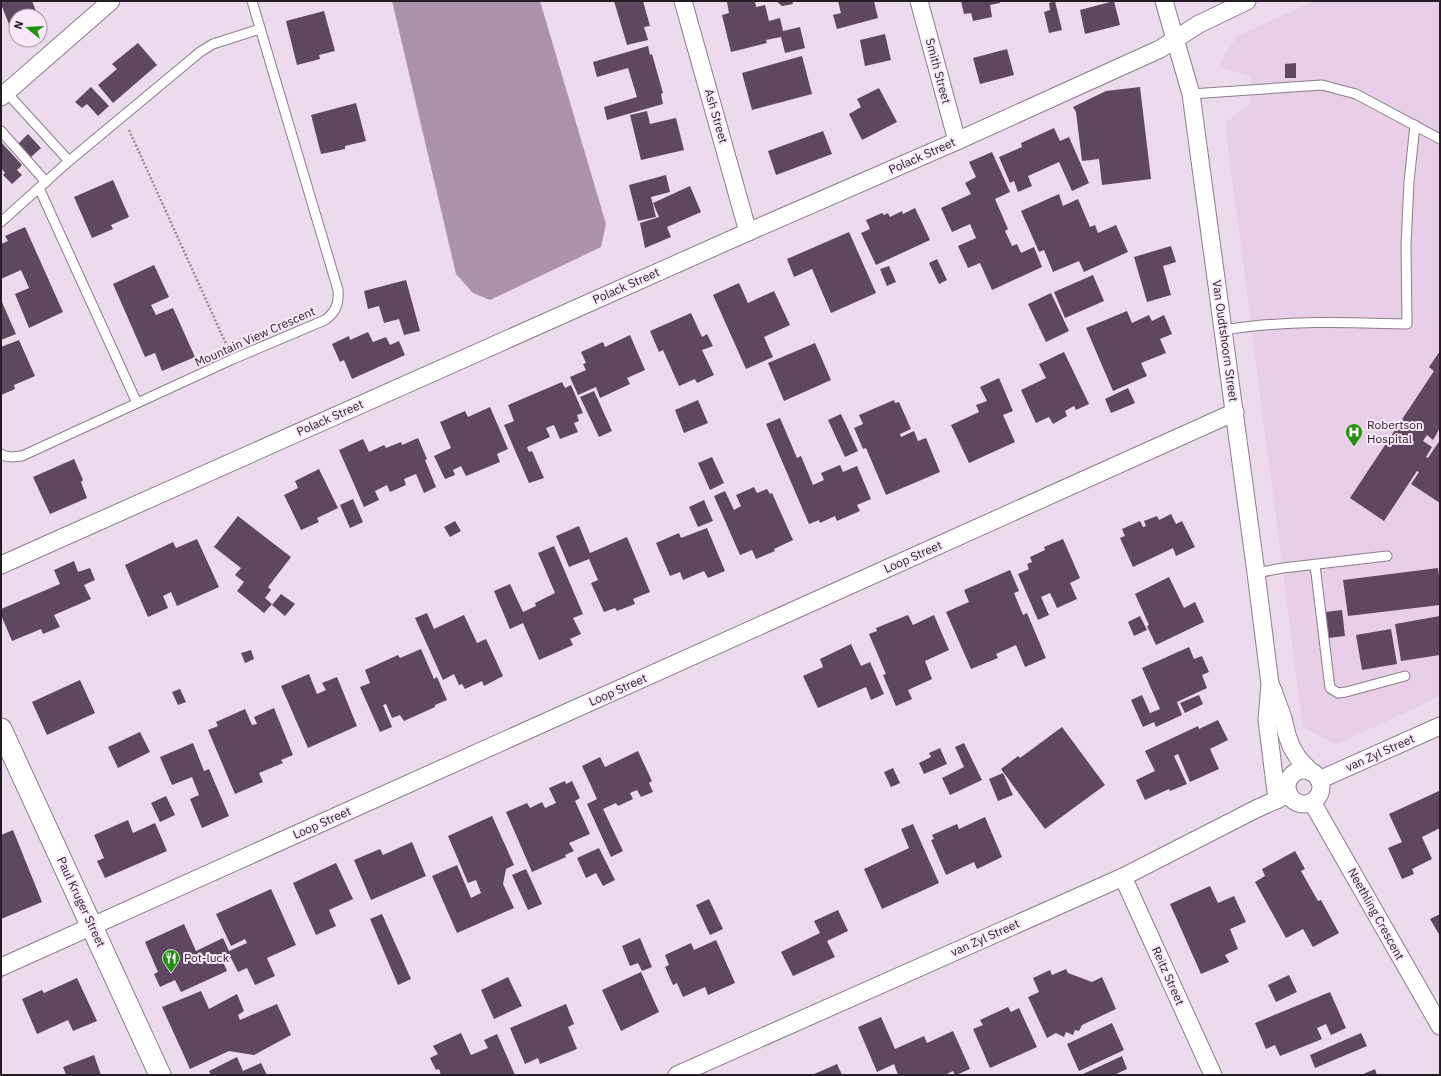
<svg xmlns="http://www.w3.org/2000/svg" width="1441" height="1076" viewBox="0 0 1441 1076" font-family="'IBM Plex Sans',sans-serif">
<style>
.built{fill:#e7d0e7}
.water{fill:#ac93ac}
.building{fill:#5e485f}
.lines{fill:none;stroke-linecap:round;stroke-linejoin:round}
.service-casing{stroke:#8c7c8c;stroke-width:11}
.minor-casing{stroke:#8c7c8c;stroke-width:19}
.tertiary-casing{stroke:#8c7c8c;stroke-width:23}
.path{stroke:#978b97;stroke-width:2.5;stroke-dasharray:2 2;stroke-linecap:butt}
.service{stroke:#fff;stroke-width:9}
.minor{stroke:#fff;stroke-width:17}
.tertiary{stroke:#fff;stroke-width:21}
.labels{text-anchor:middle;stroke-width:4;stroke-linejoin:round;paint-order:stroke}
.street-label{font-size:12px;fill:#241e24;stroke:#f9e8f9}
.poi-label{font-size:12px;fill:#241e24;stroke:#f9e8f9;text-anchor:start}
</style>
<rect width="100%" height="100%" fill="#ecdbec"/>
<path class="built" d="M1315 1H1440V696L1336 745 1303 727 1225 123 1250 104V77L1218 66 1237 36Z"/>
<path class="water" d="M392 1H540L606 224 601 247 490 300 473 293 456 274Z"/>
<g class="building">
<path d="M1 1H32L38 16H16V25L10 27 1 4Z"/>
<path d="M614 1H643L650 26 644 27 648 40 627 45Z"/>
<path d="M733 1H755L756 7 765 5 769 21 780 18 783 31 800 27 805 48 785 53 781 37 766 40 767 43 731 52 722 15 729 13 727 2Z"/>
<path d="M776 1H792L793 4 782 6Z"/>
<path d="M838 1H874L878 18 837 29 833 15 841 13Z"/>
<path d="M961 1H1000V3L990 5 992 17 973 21 971 13 964 14Z"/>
<path d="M1055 1 1062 30 1049 33 1044 12 1050 10 1049 3Z"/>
<path d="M1114 1 1120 25 1085 34 1080 10Z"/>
<path d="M324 11 335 51 319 55 320 59 297 65 286 21Z"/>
<path d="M885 34 891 60 865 66 860 40Z"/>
<path d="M138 43 157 65 113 103 98 85 117 69 112 64Z"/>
<path d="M648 46 650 55 652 54 663 93 661 94 663 104 607 120 604 107 637 97 628 68 597 77 593 62Z"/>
<path d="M1007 49 1014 75 980 84 973 58Z"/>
<path d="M802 56 812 94 752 110 742 73Z"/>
<path d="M1296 63V78H1285V64Z"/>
<path d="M91 87 109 106 98 116 87 104 82 108 75 102Z"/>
<path d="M1140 87 1151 179 1102 185 1099 159 1082 161 1076 112 1073 107 1106 91Z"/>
<path d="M879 88 897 122 862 140 849 114 861 107 857 99Z"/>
<path d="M356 103 366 141 345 146V149L321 154 311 115Z"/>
<path d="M647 111 650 124 676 118 684 150 641 160 630 115Z"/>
<path d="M1054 128 1060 141 1069 137 1089 183 1072 191 1059 162 1028 176 1032 186 1018 192 1014 181 1010 183 999 157 1022 147 1021 143Z"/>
<path d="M823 131 832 154 776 175 768 151Z"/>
<path d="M28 134 41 148 30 158 18 144Z"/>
<path d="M1 142 22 165 17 170 22 175 12 184 3 175 5 173 1 168Z"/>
<path d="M992 152 1010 192 995 199 1008 229 1005 231 1012 246 1017 244 1021 253 1034 247 1042 267 992 290 980 263 968 268 958 246 976 238 970 224 952 232 941 208 971 194 965 183 976 177 969 162Z"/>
<path d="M666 175 670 192 651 197 656 217 638 221 629 185Z"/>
<path d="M113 180 129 217 111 225 113 229 92 238 74 197Z"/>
<path d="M690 186 701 212 667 227 671 237 645 248 640 223 659 217 653 203Z"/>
<path d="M1059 194 1063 206 1078 199 1090 227 1095 225 1098 233 1116 225 1128 252 1084 272 1079 261 1053 272 1044 250 1039 252 1021 211Z"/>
<path d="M915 208 930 240 876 265 861 233 870 229 866 220 882 213 884 215 888 213 890 217 902 211 903 214Z"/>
<path d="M25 227 63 312 29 328 15 294 29 288 21 270 1 279V244L8 241 5 236Z"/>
<path d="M849 232 876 293 831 313 812 269 794 277 787 259Z"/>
<path d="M1171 246 1176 262 1163 266 1171 295 1147 302 1134 257Z"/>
<path d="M937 259 947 280 939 284 929 263Z"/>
<path d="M154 265 169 297 151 305 156 315 173 308 195 357 162 371 155 353 145 357 113 284Z"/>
<path d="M889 266 896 282 887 286 880 269Z"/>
<path d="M1093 275 1104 301 1065 318 1054 292Z"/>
<path d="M406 280 420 331 404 335 399 319 384 323 379 306 368 309 364 291Z"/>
<path d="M739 283 748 303 774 291 790 325 764 337 773 357 746 369 713 295Z"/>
<path d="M1051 293 1069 331 1046 342 1028 304Z"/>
<path d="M1 300 16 334 1 340Z"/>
<path d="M1127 311 1132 323 1149 315 1152 321 1164 315 1172 334 1160 339 1166 353 1141 363 1147 376 1113 391 1086 328Z"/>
<path d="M691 313 702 337 707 334 713 346 702 350 714 375 697 383 695 379 679 386 663 350 659 352 650 331Z"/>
<path d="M368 332 373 342 386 337 390 345 399 341 405 355 352 379 344 360 340 362 332 344 349 336 350 340Z"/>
<path d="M630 335 645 370 627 378 630 384 600 398 596 387 578 395 570 377 586 370 583 364 586 363 581 352 603 342 605 347Z"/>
<path d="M19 340 35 376 14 385 15 389 1 395V347Z"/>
<path d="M815 343 831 380 784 401 768 363Z"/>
<path d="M1440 351V428L1433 440 1427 435 1423 441 1432 447 1426 457 1428 458 1440 440V503L1411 484 1419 472 1417 471 1384 521 1350 498 1434 371 1429 367Z"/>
<path d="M1064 352 1089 404 1076 410 1074 406 1065 411 1067 416 1053 424 1049 417 1036 423 1021 390 1046 378 1039 364Z"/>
<path d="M999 378 1013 411 1003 415 1015 442 969 463 951 425 979 412 976 405 987 401 980 387Z"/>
<path d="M562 382 565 388 571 385 583 413 577 415 579 421 574 423 578 432 560 439 554 425 546 428 550 437 527 447 529 452 532 451 544 478 529 483 504 425 514 421 508 405Z"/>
<path d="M1128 388 1135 403 1111 413 1105 399Z"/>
<path d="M594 391 612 431 599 437 580 397Z"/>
<path d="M698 400 708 423 684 433 675 410Z"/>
<path d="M894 400 895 403 899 402 911 429 900 434 901 437 914 431 918 441 926 438 940 472 886 495 866 448 863 449 854 428 863 424 859 415Z"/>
<path d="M490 407 508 449 497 454 500 462 466 476 461 466 453 470 455 475 445 479 434 456 451 448 440 422 465 411 468 417Z"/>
<path d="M841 414 858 451 845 457 828 420Z"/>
<path d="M780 418 797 458 801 456 813 485 824 480 821 473 840 465 843 472 857 466 871 499 857 505 860 511 837 521 835 516 820 523 819 520 809 524 766 424Z"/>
<path d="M418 438 427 459 425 460 436 487 424 493 416 474 404 479 406 485 390 492 387 485 375 491 379 500 364 507 339 450 363 439 369 452 384 445 386 448 401 442 402 445Z"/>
<path d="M712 457 724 483 710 490 698 463Z"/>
<path d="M74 459 83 480 81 482 87 498 50 514 33 477Z"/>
<path d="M319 469 338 508 317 518 319 522 301 530 284 495 298 488 295 481Z"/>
<path d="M754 487 757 493 767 489 770 494 772 493 793 540 774 549 775 551 756 559 752 550 740 555 714 496 725 491 734 510 741 506 736 495Z"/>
<path d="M353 499 363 522 350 528 340 505Z"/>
<path d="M704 500 713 521 698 527 689 507Z"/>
<path d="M1171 514 1176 524 1182 521 1195 547 1176 556 1173 548 1133 567 1120 538 1125 536 1122 529 1140 521 1143 527 1146 526 1144 521 1157 516 1159 520Z"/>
<path d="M238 516 291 557 268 587 271 590 265 598 272 604 264 613 237 591 244 582 235 575 241 568 214 547Z"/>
<path d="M455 521 461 531 450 537 444 527Z"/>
<path d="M579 526 590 553 627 537 650 592 633 599 635 604 617 611 615 608 604 612 591 583 598 580 589 559 569 567 556 536Z"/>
<path d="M707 528 725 571 708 578 704 571 683 580 680 572 670 576 656 543 679 533 681 538Z"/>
<path d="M197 539 219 587 177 606 171 592 163 596 168 608 148 617 125 565 173 542 176 548Z"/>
<path d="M1063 539 1080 578 1070 583 1077 599 1057 608 1050 593 1041 597 1049 615 1038 620 1018 574 1029 569 1027 564 1032 562 1030 557 1045 550 1044 547Z"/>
<path d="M554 546 583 614 573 618 581 634 570 639 573 645 539 660 523 623 510 629 494 591 510 584 523 612 536 606 535 603 555 593 538 553Z"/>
<path d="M74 561 78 572 90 568 95 580 84 585 91 599 54 615 60 627 43 634 41 629 12 641 1 615V609L60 584 54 570Z"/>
<path d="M1438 568 1440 585V605L1348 616 1343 580Z"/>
<path d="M1010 570 1019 591 1014 593 1023 615 1027 613 1046 658 1025 667 1016 645 996 654 998 658 971 669 946 612 969 602 964 590Z"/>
<path d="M1169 577 1184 608 1195 602 1204 622 1156 645 1147 626 1149 625 1135 594Z"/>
<path d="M281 594 295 604 285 616 272 605Z"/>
<path d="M1342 610 1345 636 1329 638 1325 612Z"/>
<path d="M427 613 434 629 464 615 477 643 486 639 503 676 484 686 482 681 465 689 462 684 459 685 454 674 443 680 415 618Z"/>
<path d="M908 615 913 625 934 615 949 650 925 661 932 679 908 690 912 699 896 706 883 675 886 674 869 634 877 631 876 628Z"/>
<path d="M1140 616 1147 630 1134 636 1128 622Z"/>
<path d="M1440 616V655L1401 661 1395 624Z"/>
<path d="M1391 629 1397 664 1362 670 1356 635Z"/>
<path d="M851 644 861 666 870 662 884 694 871 700 866 687 818 708 803 676 823 667 820 659Z"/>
<path d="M1189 647 1194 659 1202 656 1209 672 1202 675 1207 688 1177 702 1182 715 1156 727 1154 722 1143 727 1131 700 1142 695 1150 713 1160 709 1142 668Z"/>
<path d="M421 649 434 679 437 677 447 700 435 705V707L404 721 400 715 392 718 386 704 383 705 392 727 380 732 360 687 370 683 365 670 398 655 400 658Z"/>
<path d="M251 650 254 659 245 663 241 653Z"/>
<path d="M309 674 317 694 326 690 322 683 337 677 357 726 308 748 281 686Z"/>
<path d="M80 680 95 713 47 735 32 702Z"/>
<path d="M180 689 186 702 178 705 172 692Z"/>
<path d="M1199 695 1203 704 1185 713 1180 703Z"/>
<path d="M274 708 293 755 281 760 283 763 259 773 263 782 235 794 208 730 218 726 216 722 245 709 252 725 257 724 254 717Z"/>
<path d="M1218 720 1228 740 1210 749 1219 769 1190 782 1178 754 1174 756 1187 784 1170 791 1169 789 1145 800 1136 780 1155 771 1145 751 1198 726 1199 729Z"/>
<path d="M1062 727 1105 785 1045 829 1001 769 1018 756 1020 758Z"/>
<path d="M140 732 150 752 118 768 108 747Z"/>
<path d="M193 743 204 771 209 769 229 816 202 828 190 799 199 795 192 777 172 785 160 757Z"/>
<path d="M964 743 982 780 950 795 942 778 964 767 955 747Z"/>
<path d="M940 748 947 764 924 774 919 763 931 757 929 753Z"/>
<path d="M638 751 652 781 649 783 653 792 641 797 637 790 630 793 633 799 618 806 616 803 603 809 623 851 611 857 587 804 597 799 582 766 600 757 605 767Z"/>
<path d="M893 768 900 783 891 787 884 772Z"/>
<path d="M1003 773 1013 795 998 801 989 779Z"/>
<path d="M565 781 566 784 572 781 580 798 575 801 590 834 569 843 574 851 565 855 566 857 532 872 506 812 527 803 530 808 542 802 545 808 556 803 549 788Z"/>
<path d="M1439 791 1440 828 1422 837 1432 859 1412 869 1414 874 1402 879 1388 848 1402 842 1389 814Z"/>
<path d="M166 796 175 815 160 822 151 803Z"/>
<path d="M492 816 514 865 506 869 503 884 514 908 457 933 432 876 457 865 471 898 481 893 476 880 468 883 448 836Z"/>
<path d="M985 817 1002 857 977 869 974 862 946 875 931 840 934 839 932 835 957 824 959 829Z"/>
<path d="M128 820 133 833 155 823 167 851 105 878 97 861 104 858 94 835Z"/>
<path d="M913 824 939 883 882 909 864 869 909 848 901 829Z"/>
<path d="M13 830 42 902 1 919V835Z"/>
<path d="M412 842 426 876 371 900 354 860 380 849 383 855Z"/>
<path d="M599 848 615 880 603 886 596 873 586 878 577 858Z"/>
<path d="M1295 851 1305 869 1301 871 1318 901 1321 900 1339 933 1313 947 1303 929 1286 938 1255 882 1265 876 1262 869Z"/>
<path d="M336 863 353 899 329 910 336 926 316 935 293 883Z"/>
<path d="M526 869 542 904 528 910 512 875Z"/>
<path d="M1210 886 1218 903 1234 896 1246 922 1230 929 1238 949 1225 955 1229 962 1201 974 1170 904Z"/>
<path d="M271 889 296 945 267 958 275 976 255 985 247 968 238 972 231 958 223 962 227 971 181 992 175 980 160 987 154 974 158 972 145 942 184 924 196 951 223 938 229 951 247 943 245 939 231 946 216 914Z"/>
<path d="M709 899 723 929 710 935 696 905Z"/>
<path d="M838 910 848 931 827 941 835 957 793 976 781 952 820 933 814 921Z"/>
<path d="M382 914 411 979 398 985 370 919Z"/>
<path d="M1440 914V936L1430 919Z"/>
<path d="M640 938 652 967 642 971 638 963 630 966 622 946Z"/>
<path d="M716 940 735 983 708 995 705 987 683 997 677 983 673 985 665 967 669 965 665 955 691 943 694 950Z"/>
<path d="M1066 969 1068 973 1092 982 1102 977 1116 1009 1082 1025 1079 1031 1075 1030 1073 1035 1066 1032 1064 1037 1056 1033 1047 1038 1028 997 1039 992 1033 978 1050 970 1052 975Z"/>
<path d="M641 972 659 1012 621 1031 602 990Z"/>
<path d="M1289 975 1297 992 1276 1002 1268 985Z"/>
<path d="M508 977 522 1006 494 1019 481 990Z"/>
<path d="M77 978 97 1021 73 1031 68 1020 37 1034 22 999 42 990 44 993Z"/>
<path d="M201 991 209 1009 237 994 244 1011 238 1015 240 1020 277 1004 291 1035 254 1055 229 1051 190 1069 162 1007Z"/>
<path d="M1330 992 1346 1028 1331 1035 1326 1024 1317 1028 1322 1039 1280 1056 1275 1045 1266 1049 1255 1023Z"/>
<path d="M566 1004 574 1024 568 1027 577 1049 540 1064 538 1058 525 1064 510 1028Z"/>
<path d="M1008 1007 1011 1012 1019 1008 1037 1047 990 1068 973 1029 983 1025 980 1020Z"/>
<path d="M881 1017 895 1049 924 1036 927 1043 953 1031 970 1069 956 1075H955L953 1071 945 1075H898L894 1064 877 1072 858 1027Z"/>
<path d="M1112 1023 1124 1050 1079 1071 1067 1044Z"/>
<path d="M461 1033 471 1055 488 1048 484 1040 497 1034 515 1075H441L439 1069 436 1070 430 1058 438 1054 433 1046Z"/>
<path d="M1361 1033 1367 1046 1315 1068 1310 1055Z"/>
<path d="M94 1055 101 1075H66L63 1067Z"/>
<path d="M1122 1056 1127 1069 1114 1075H1081Z"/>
<path d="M237 1057 243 1071 261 1063 267 1075H211L209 1071Z"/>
<path d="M837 1064 842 1075H812Z"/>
<path d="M1375 1069 1377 1075H1361Z"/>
</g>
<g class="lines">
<g class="service-casing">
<g id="service">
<path d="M7 93 69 161"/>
<path d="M1191 94 1322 85 1356 94 1440 139"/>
<path d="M1 131 46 182"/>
<path d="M39 188 137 403"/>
<path d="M1 222 69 161 200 52 213 44 260 29"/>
<path d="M1224 330C1284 320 1346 322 1407 324L1406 245 1409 182 1415 125"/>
<path d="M1 454C7 458 14 457 22 456L233 359 325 320C336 312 339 304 338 290L252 1"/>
<path d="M1315 565 1330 688 1338 693 1346 692 1405 676"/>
<path d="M1256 573 1283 568 1387 556"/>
</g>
</g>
<g class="minor-casing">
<g id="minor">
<path d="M683 1 748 232"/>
<path d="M919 1 957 141"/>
<path d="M1164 1 1191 94 1256 573 1270 684 1267 720 1277 800"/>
<path d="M1 97 111 1"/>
<path d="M1 565 748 232 957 141 1160 49 1199 24 1247 1"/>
<path d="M1272 688 1283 718 1287 735 1291 746 1298 758 1311 772"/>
<circle cx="1304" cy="787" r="17"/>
<path d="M1319 780 1440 726"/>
<path d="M1312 802 1440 1026"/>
<path d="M1123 877 1213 1075"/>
<path d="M1 967 1235 412"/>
<path d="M677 1075 1123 877 1256 809 1289 794"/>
</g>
</g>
<g class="tertiary-casing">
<path id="tertiary" d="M1 729 160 1075"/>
</g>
<path class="path" d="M129 130 227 346"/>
<use href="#service" class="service"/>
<use href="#minor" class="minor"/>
<use href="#tertiary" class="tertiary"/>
</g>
<defs>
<g id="hospital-pin" transform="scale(0.9)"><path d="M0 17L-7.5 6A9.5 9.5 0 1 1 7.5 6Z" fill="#248f11" stroke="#f9e8f9"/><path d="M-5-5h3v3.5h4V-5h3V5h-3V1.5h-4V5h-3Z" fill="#fff"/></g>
<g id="restaurant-pin" transform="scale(0.9)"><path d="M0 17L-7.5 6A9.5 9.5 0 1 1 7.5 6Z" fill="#248f11" stroke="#f9e8f9"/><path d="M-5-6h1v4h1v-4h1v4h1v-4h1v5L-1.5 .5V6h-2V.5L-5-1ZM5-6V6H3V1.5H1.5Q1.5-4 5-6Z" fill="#fff"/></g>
</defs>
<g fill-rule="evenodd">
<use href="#hospital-pin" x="1354" y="432"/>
<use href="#restaurant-pin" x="171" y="958"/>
</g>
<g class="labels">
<g class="street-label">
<text transform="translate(938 71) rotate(75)" y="4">Smith Street</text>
<text transform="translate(716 116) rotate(74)" y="4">Ash Street</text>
<text transform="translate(922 156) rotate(-24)" y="4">Polack Street</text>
<text transform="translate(626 286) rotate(-24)" y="4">Polack Street</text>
<text transform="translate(255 337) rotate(-24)" y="4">Mountain View Crescent</text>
<text transform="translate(1225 341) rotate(82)" y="4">Van Oudtshoorn Street</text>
<text transform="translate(330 418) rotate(-24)" y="4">Polack Street</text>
<text transform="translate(913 557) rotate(-24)" y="4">Loop Street</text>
<text transform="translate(618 690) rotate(-24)" y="4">Loop Street</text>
<text transform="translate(1380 753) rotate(-24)" y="4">van Zyl Street</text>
<text transform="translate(322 823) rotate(-24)" y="4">Loop Street</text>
<text transform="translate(81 902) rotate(65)" y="4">Paul Kruger Street</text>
<text transform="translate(1376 914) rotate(61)" y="4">Neethling Crescent</text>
<text transform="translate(985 938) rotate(-24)" y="4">van Zyl Street</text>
<text transform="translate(1168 976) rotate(66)" y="4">Reitz Street</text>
</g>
<g class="poi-label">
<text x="1367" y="429">Robertson<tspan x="1367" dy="14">Hospital</tspan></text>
<text x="184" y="962">Pot-luck</text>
</g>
</g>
<rect width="1441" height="1076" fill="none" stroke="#241e24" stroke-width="4"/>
<g transform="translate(28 28) rotate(288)"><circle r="19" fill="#f9e8f9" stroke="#a497a4"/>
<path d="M0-3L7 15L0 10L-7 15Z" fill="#248f11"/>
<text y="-6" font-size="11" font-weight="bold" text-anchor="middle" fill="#241e24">N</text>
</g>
</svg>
